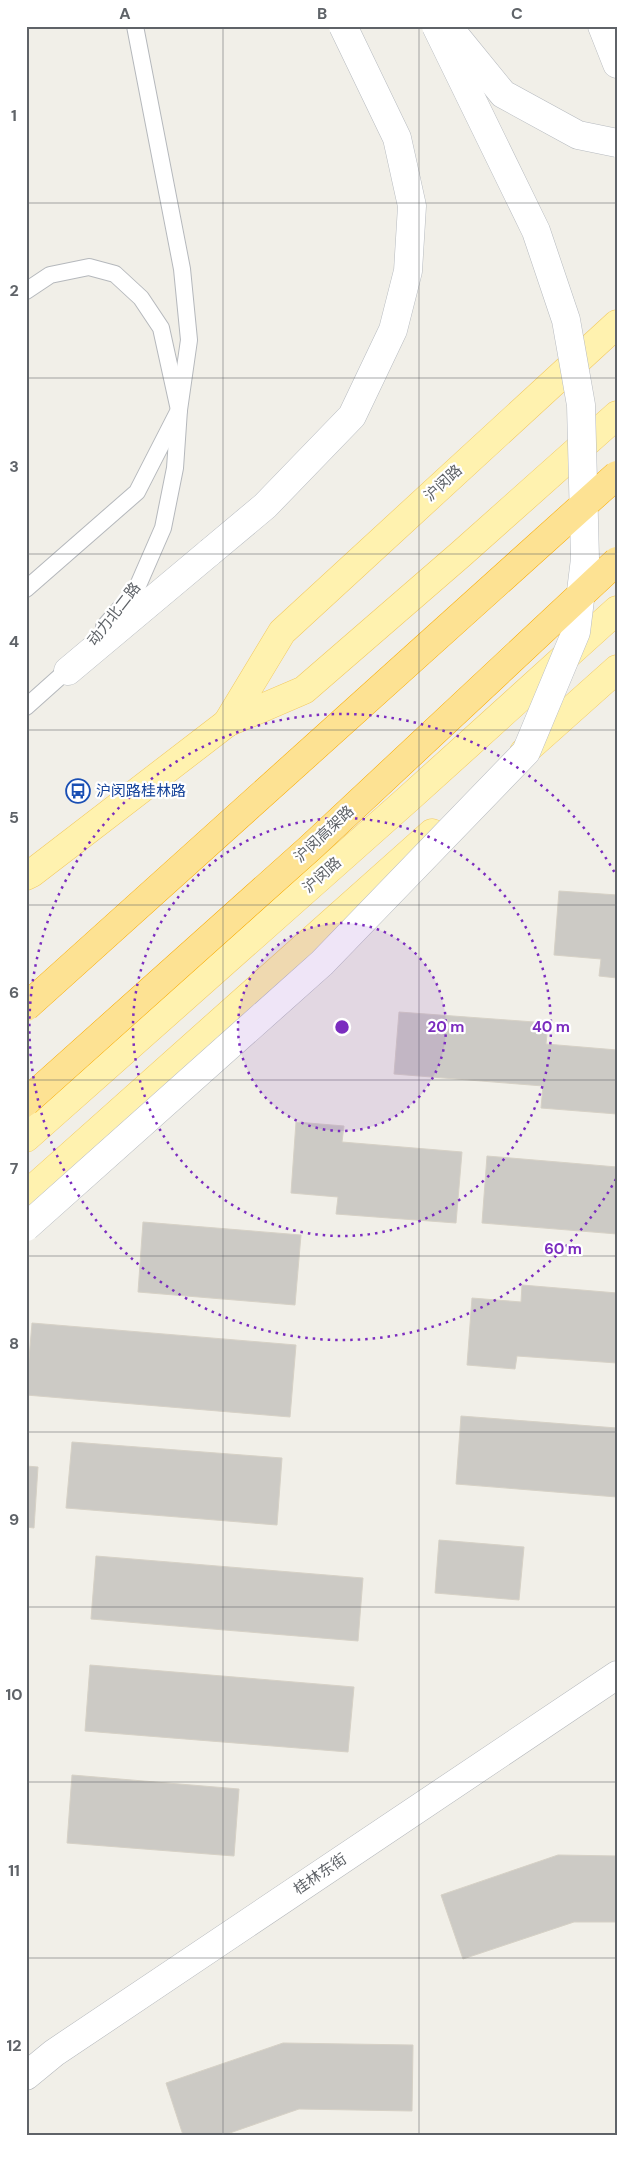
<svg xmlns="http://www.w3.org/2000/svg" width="643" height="2161" viewBox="0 0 643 2161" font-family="'DM Sans','Noto Sans SC',sans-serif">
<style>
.building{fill:#cccac5;stroke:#d6d1c6}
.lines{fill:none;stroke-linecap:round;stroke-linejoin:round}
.lane-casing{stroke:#b5b8bc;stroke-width:18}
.street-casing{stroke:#b5b8bc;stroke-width:29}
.secondary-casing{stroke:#b6babf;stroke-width:29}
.primary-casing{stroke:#f2c960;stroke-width:29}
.lane{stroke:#fff;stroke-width:16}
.street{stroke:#fff;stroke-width:28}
.secondary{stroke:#fff;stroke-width:28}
.primary{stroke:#fff2af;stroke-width:28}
.secondary-bridge-casing{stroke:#b6babf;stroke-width:29;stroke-linecap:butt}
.highway-bridge-casing{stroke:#f9ab00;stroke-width:29;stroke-linecap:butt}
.secondary-bridge{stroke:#fff;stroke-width:28}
.highway-bridge{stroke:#fde293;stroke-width:28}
.grid{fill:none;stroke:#5f6368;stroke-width:1;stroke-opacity:0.55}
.ring{fill:none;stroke:#7b2cbf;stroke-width:2.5;stroke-dasharray:2.5 5}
.labels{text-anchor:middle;stroke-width:4.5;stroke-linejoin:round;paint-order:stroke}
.street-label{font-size:15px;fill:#5f6368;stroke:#fff}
.transit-label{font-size:15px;fill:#164399;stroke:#fff;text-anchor:start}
.centre{fill:#7b2cbf;stroke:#fff;stroke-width:2.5}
.ring-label{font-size:15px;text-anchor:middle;font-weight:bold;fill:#7b2cbf;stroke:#fff;stroke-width:4.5;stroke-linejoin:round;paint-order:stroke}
.neatline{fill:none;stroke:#5f6368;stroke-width:2}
.grid-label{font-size:16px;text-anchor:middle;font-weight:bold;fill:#5f6368}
</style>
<rect width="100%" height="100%" fill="#f1efe8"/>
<g class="building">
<path d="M559 891 617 895V978L599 976 601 959 554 955Z"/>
<path d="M399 1012 548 1023 546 1044 617 1050V1114L541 1108 543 1086 394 1074Z"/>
<path d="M296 1122 344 1126 342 1142 462 1152 456 1223 336 1214 338 1197 291 1193Z"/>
<path d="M487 1156 617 1167V1234L482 1223Z"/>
<path d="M143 1222 301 1235 295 1305 138 1292Z"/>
<path d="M522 1285 617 1293V1363L517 1356 515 1369 467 1365 472 1298 521 1302Z"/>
<path d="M32 1323 296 1345 290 1417 26 1395Z"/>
<path d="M461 1416 617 1428V1497L456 1484Z"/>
<path d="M72 1442 282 1458 277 1525 66 1508Z"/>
<path d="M26 1466 38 1467 34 1528 26 1527Z"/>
<path d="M439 1540 524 1547 519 1600 435 1593Z"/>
<path d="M96 1556 363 1578 358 1641 91 1619Z"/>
<path d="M90 1665 354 1687 348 1752 85 1731Z"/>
<path d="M72 1775 239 1789 234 1856 67 1843Z"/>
<path d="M558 1855 617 1856V1922H574L463 1959 441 1895Z"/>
<path d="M283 2043 413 2045 412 2111 299 2109 224 2135H183L166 2083Z"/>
</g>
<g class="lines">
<g class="lane-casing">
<g id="lane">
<path d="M26 291 50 275 89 267 115 274 141 298 161 328 179 410 175 468 163 528 136 590 104 627"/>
<path d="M26 589 137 492 179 410 189 340 182 269 135 26"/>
<path d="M26 707 73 665"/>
</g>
</g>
<g class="street-casing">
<g id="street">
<path d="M602 26 617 64"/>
<path d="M26 2076 54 2053 617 1675"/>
</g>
</g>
<g class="secondary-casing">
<path id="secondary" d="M68 671 210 552"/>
</g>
<g class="primary-casing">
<g id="primary">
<path d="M227 723 282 632 617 324"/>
<path d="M524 752 617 669"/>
<path d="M26 876 32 873 227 723 304 690 461 554 617 415"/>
<path d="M26 1138 408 799 617 610"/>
<path d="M26 1195 432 833"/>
</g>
</g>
<use href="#lane" class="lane"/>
<use href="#street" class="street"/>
<use href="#secondary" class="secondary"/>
<use href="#primary" class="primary"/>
<g class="secondary-bridge-casing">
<g id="secondary-bridge">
<path d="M450 29 503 94 578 135 617 143"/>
<path d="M210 552 265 506 352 416 393 330 408 271 412 206 397 138 343 26"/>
<path d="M26 1227 322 963 526 752 576 632 585 559 581 405 566 320 536 231 436 26"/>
</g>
</g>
<g class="highway-bridge-casing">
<g id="highway-bridge">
<path d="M26 1007 617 475"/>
<path d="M26 1102 310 848 617 561"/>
</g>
</g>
<use href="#secondary-bridge" class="secondary-bridge"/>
<use href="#highway-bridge" class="highway-bridge"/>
</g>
<path class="grid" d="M223 26V2135M419 26V2135M26 203H617M26 378H617M26 554H617M26 730H617M26 905H617M26 1080H617M26 1256H617M26 1432H617M26 1607H617M26 1782H617M26 1958H617"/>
<circle cx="342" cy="1027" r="104" fill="#7b2cbf" fill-opacity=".12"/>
<g class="ring">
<circle cx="342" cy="1027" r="104"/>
<circle cx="342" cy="1027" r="209"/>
<path d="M616 1179A313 313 0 1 1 616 875"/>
</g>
<defs>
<g id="bus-ring" transform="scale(1.25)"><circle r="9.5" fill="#fff" stroke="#1a4fb4" stroke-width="1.5"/><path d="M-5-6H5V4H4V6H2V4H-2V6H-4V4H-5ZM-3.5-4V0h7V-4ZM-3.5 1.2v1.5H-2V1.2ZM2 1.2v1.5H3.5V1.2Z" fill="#1a4fb4"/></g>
</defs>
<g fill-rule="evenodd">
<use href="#bus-ring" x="78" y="791"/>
</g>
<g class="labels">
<g class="street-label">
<text transform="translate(443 483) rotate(-43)" y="5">沪闵路</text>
<text transform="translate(114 614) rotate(-52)" y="5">动力北二路</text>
<text transform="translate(324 834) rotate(-43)" y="5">沪闵高架路</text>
<text transform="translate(322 875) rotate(-42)" y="5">沪闵路</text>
<text transform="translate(320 1874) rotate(-34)" y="5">桂林东街</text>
</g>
<g class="transit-label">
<text x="96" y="796">沪闵路桂林路</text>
</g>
</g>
<circle cx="342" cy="1027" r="8" class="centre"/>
<g class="ring-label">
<text x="446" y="1032">20 m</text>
<text x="551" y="1032">40 m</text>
<text x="563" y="1254">60 m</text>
</g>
<rect width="643" height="2161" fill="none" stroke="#ffffff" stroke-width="55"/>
<rect x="28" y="28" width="588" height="2106" class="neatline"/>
<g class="grid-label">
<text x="125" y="19">A</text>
<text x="322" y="19">B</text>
<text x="517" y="19">C</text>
<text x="14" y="121">1</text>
<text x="14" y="296">2</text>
<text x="14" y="472">3</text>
<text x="14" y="647">4</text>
<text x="14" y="823">5</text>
<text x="14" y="998">6</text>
<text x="14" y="1174">7</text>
<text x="14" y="1349">8</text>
<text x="14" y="1525">9</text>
<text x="14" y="1700">10</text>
<text x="14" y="1876">11</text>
<text x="14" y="2051">12</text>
</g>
</svg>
